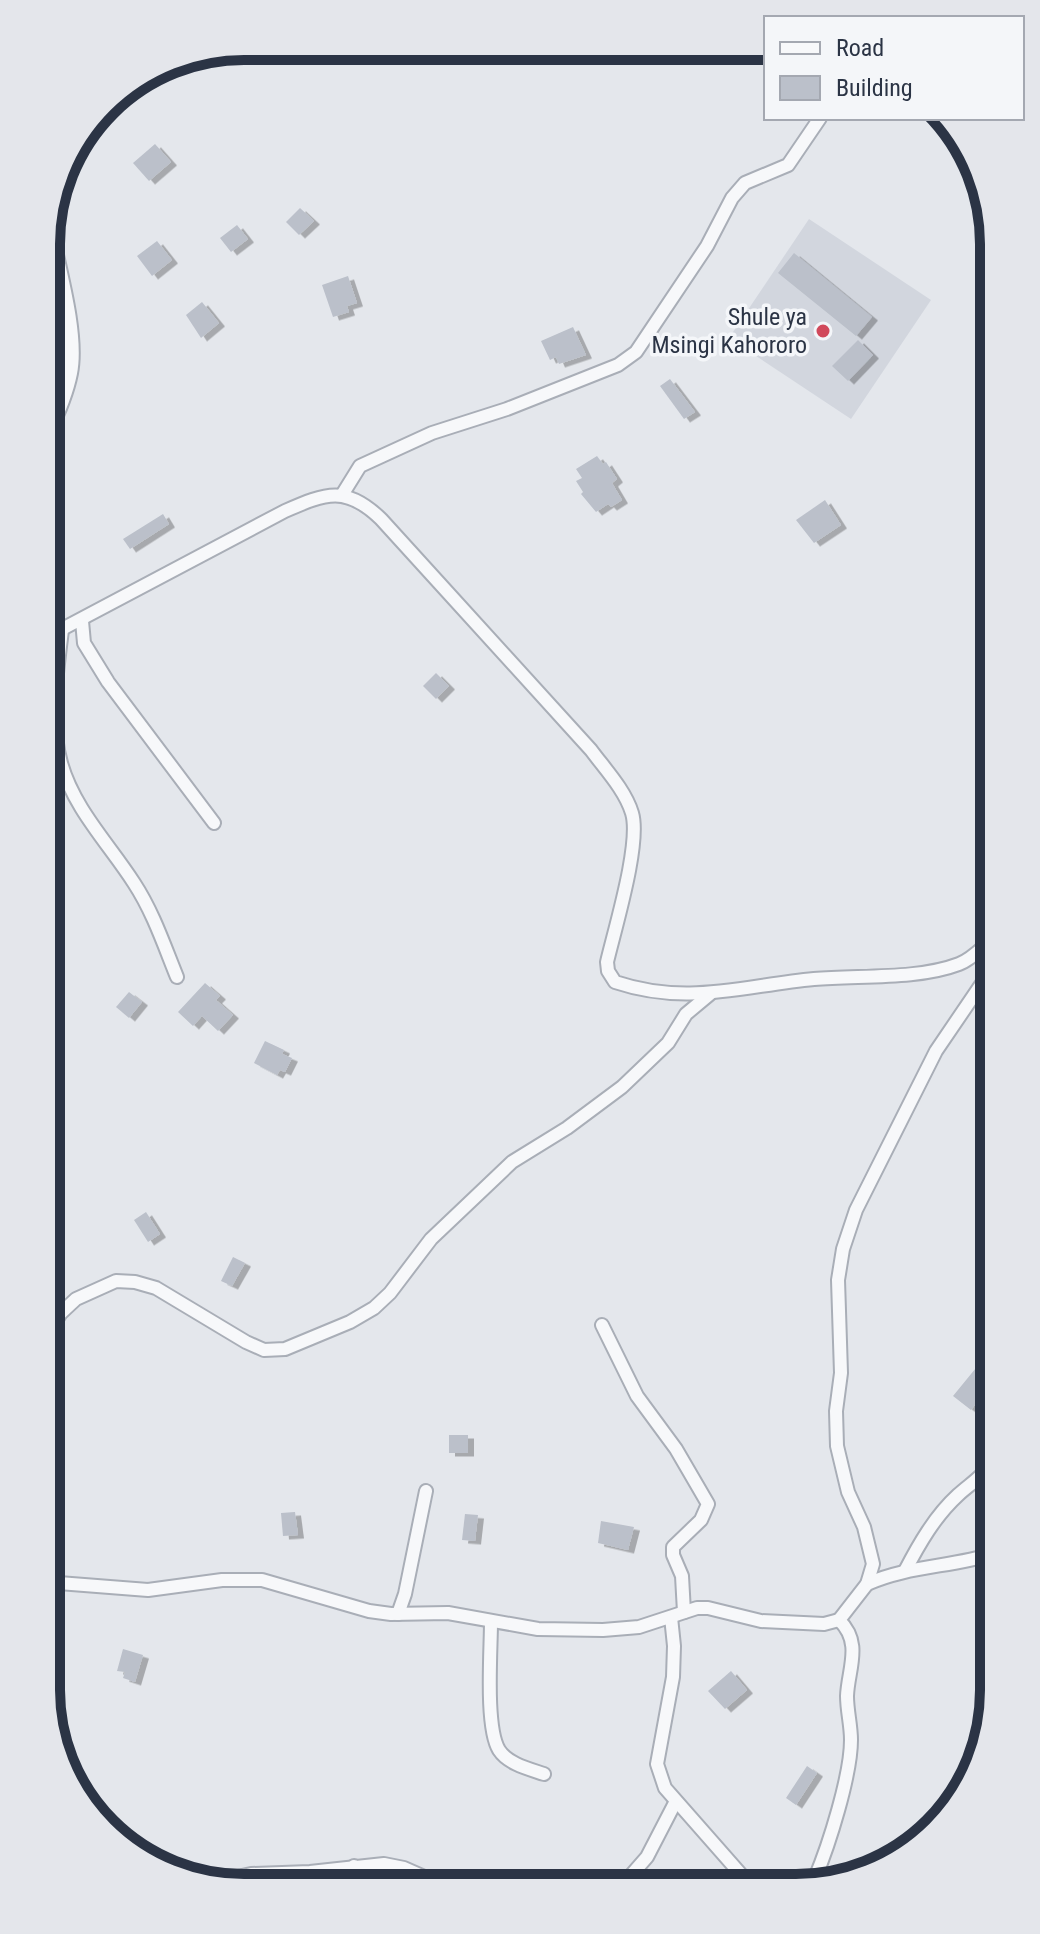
<svg xmlns="http://www.w3.org/2000/svg" width="1040" height="1934" viewBox="0 0 1040 1934" font-family="'Roboto Condensed',sans-serif">
<style>
.built{fill:#d2d6de}
.building{fill:#bbc0ca;filter:url(#shadow)}
.lines{fill:none;stroke-linecap:round;stroke-linejoin:round}
.minor-casing{stroke:#a9aeb7;stroke-width:16}
.tertiary-casing{stroke:#a9aeb7;stroke-width:20}
.minor{stroke:#f7f8fa;stroke-width:12}
.tertiary{stroke:#f7f8fa;stroke-width:16}
.poi-dot{fill:#d1495b;stroke:#f4f6f9;stroke-width:3}
.labels{text-anchor:middle;stroke-width:7;stroke-linejoin:round;paint-order:stroke}
.poi-label{font-size:24px;fill:#2b3445;stroke:#f4f6f9;text-anchor:end}
.rim{fill:none;stroke:#2b3445;stroke-width:10}
</style>
<defs>
<filter id="shadow"><feDropShadow dx="6" dy="3.5" stdDeviation="0" flood-color="#0004"/></filter>
</defs>
<rect width="100%" height="100%" fill="#e4e7ec"/>
<path class="built" d="M809 219 931 300 851 419 729 338Z"/>
<g class="building">
<path d="M155 144 171 162 149 181 133 163Z"/>
<path d="M300 208 314 221 299 235 286 222Z"/>
<path d="M237 225 248 239 231 252 220 238Z"/>
<path d="M157 241 172 260 152 276 137 256Z"/>
<path d="M794 253 872 317 856 336 778 273Z"/>
<path d="M348 276 357 303 347 306 349 312 333 317 322 285Z"/>
<path d="M202 302 219 323 201 338 186 315Z"/>
<path d="M573 327 586 355 559 364 556 357 550 360 541 341Z"/>
<path d="M858 340 873 355 848 381 832 366Z"/>
<path d="M670 379 695 412 684 419 660 386Z"/>
<path d="M597 456 603 464 606 462 617 479 612 483 622 500 611 507 608 504 596 512 581 494 583 492 576 481 582 478 576 469Z"/>
<path d="M825 500 841 525 814 543 796 520Z"/>
<path d="M163 514 169 524 130 549 123 539Z"/>
<path d="M436 673 449 686 436 699 423 686Z"/>
<path d="M205 983 220 996 216 1000 233 1015 218 1031 202 1016 193 1026 178 1012Z"/>
<path d="M129 992 142 1002 129 1018 116 1007Z"/>
<path d="M265 1041 284 1050 282 1054 292 1058 285 1072 280 1070 277 1075 254 1063Z"/>
<path d="M146 1212 160 1234 148 1242 134 1220Z"/>
<path d="M233 1257 245 1263 232 1286 221 1281Z"/>
<path d="M980 1363 991 1371V1375L981 1391 984 1393 971 1410 953 1396Z"/>
<rect x="449" y="1435" width="19" height="18"/>
<path d="M295 1512 298 1535 283 1536 281 1513Z"/>
<path d="M465 1514 478 1515 475 1541 462 1540Z"/>
<path d="M601 1521 634 1527 628 1550 598 1543Z"/>
<path d="M123 1649 143 1655 135 1682 123 1678 125 1672 117 1671Z"/>
<path d="M731 1671 747 1690 725 1709 708 1691Z"/>
<path d="M807 1766 817 1773 796 1805 786 1798Z"/>
</g>
<g class="lines">
<g class="minor-casing">
<g id="minor">
<path d="M342 495 360 466 432 433 507 409 618 365 636 352 707 246 732 198 745 183 788 165 820 118"/>
<path d="M82 621 84 643 108 682 214 823"/>
<path d="M62 630C57 673 49 720 61 763 74 809 109 844 134 883 153 912 164 945 177 977"/>
<path d="M47 637 285 511C326 493 346 485 381 519L591 750C605 769 625 790 632 813 641 843 615 928 607 962L608 971 615 982C687 1006 741 986 814 979 859 975 917 980 959 964 970 960 980 950 989 942"/>
<path d="M602 1325 637 1396 676 1449 708 1504 701 1520 673 1547V1555L682 1576 684 1612"/>
<path d="M46 1336 61 1313 76 1299 116 1281 135 1282 156 1288 246 1342 264 1350 285 1349 350 1322 374 1308 390 1293 431 1239 512 1162 567 1128 622 1087 668 1043 686 1014 710 994"/>
<path d="M905 1571C919 1544 935 1516 958 1495 972 1482 984 1477 992 1459"/>
<path d="M46 1582 148 1590 222 1580H262L369 1611 391 1614 448 1613 538 1629 603 1630 639 1627 697 1608H708L761 1621 824 1624 839 1620"/>
<path d="M867 1584C907 1566 951 1567 993 1554"/>
<path d="M398 1614 405 1594 426 1491"/>
<path d="M671 1617 674 1646 673 1677 657 1764 665 1788 745 1879"/>
<path d="M491 1622C491 1651 485 1727 499 1750 508 1764 529 1769 544 1774"/>
<path d="M815 1878C829 1845 851 1775 851 1740 851 1725 847 1711 847 1696 848 1669 863 1643 839 1620L867 1584 873 1564 864 1527 848 1492 837 1446 836 1411 841 1373 838 1280 843 1249 856 1210 936 1051 989 973"/>
<path d="M626 1881 647 1857 676 1801"/>
<path d="M211 1883 251 1874 310 1872 384 1864 404 1868 438 1883"/>
<path d="M345 1885 354 1866"/>
</g>
</g>
<g class="tertiary-casing">
<path id="tertiary" d="M47 432C56 414 65 393 69 373 77 334 56 264 48 224"/>
</g>
<use href="#minor" class="minor"/>
<use href="#tertiary" class="tertiary"/>
</g>
<circle class="poi-dot" cx="823" cy="331" r="8"/>
<g class="labels">
<g class="poi-label">
<text x="807" y="325">Shule ya<tspan x="807" dy="28">Msingi Kahororo</tspan></text>
</g>
</g>
<path d="M0 0H1040V1934H0ZM244 60H796A184 184 0 0 1 980 244V1690A184 184 0 0 1 796 1874H244A184 184 0 0 1 60 1690V244A184 184 0 0 1 244 60Z" fill="#e4e6eb" fill-rule="evenodd"/>
<path class="rim" d="M244 60H796A184 184 0 0 1 980 244V1690A184 184 0 0 1 796 1874H244A184 184 0 0 1 60 1690V244A184 184 0 0 1 244 60Z"/>
<rect x="764" y="16" width="260" height="104" fill="#f4f6f9" stroke="#a4a8b1" stroke-width="2"/>
<rect x="780" y="42" width="40" height="12" fill="#f7f8fa" stroke="#a4a8b1" stroke-width="2"/>
<text x="836" y="56" font-size="24" fill="#2b3445">Road</text>
<rect x="780" y="76" width="40" height="24" fill="#bbc0ca" stroke="#a4a8b1" stroke-width="2"/>
<text x="836" y="96" font-size="24" fill="#2b3445">Building</text>
</svg>
